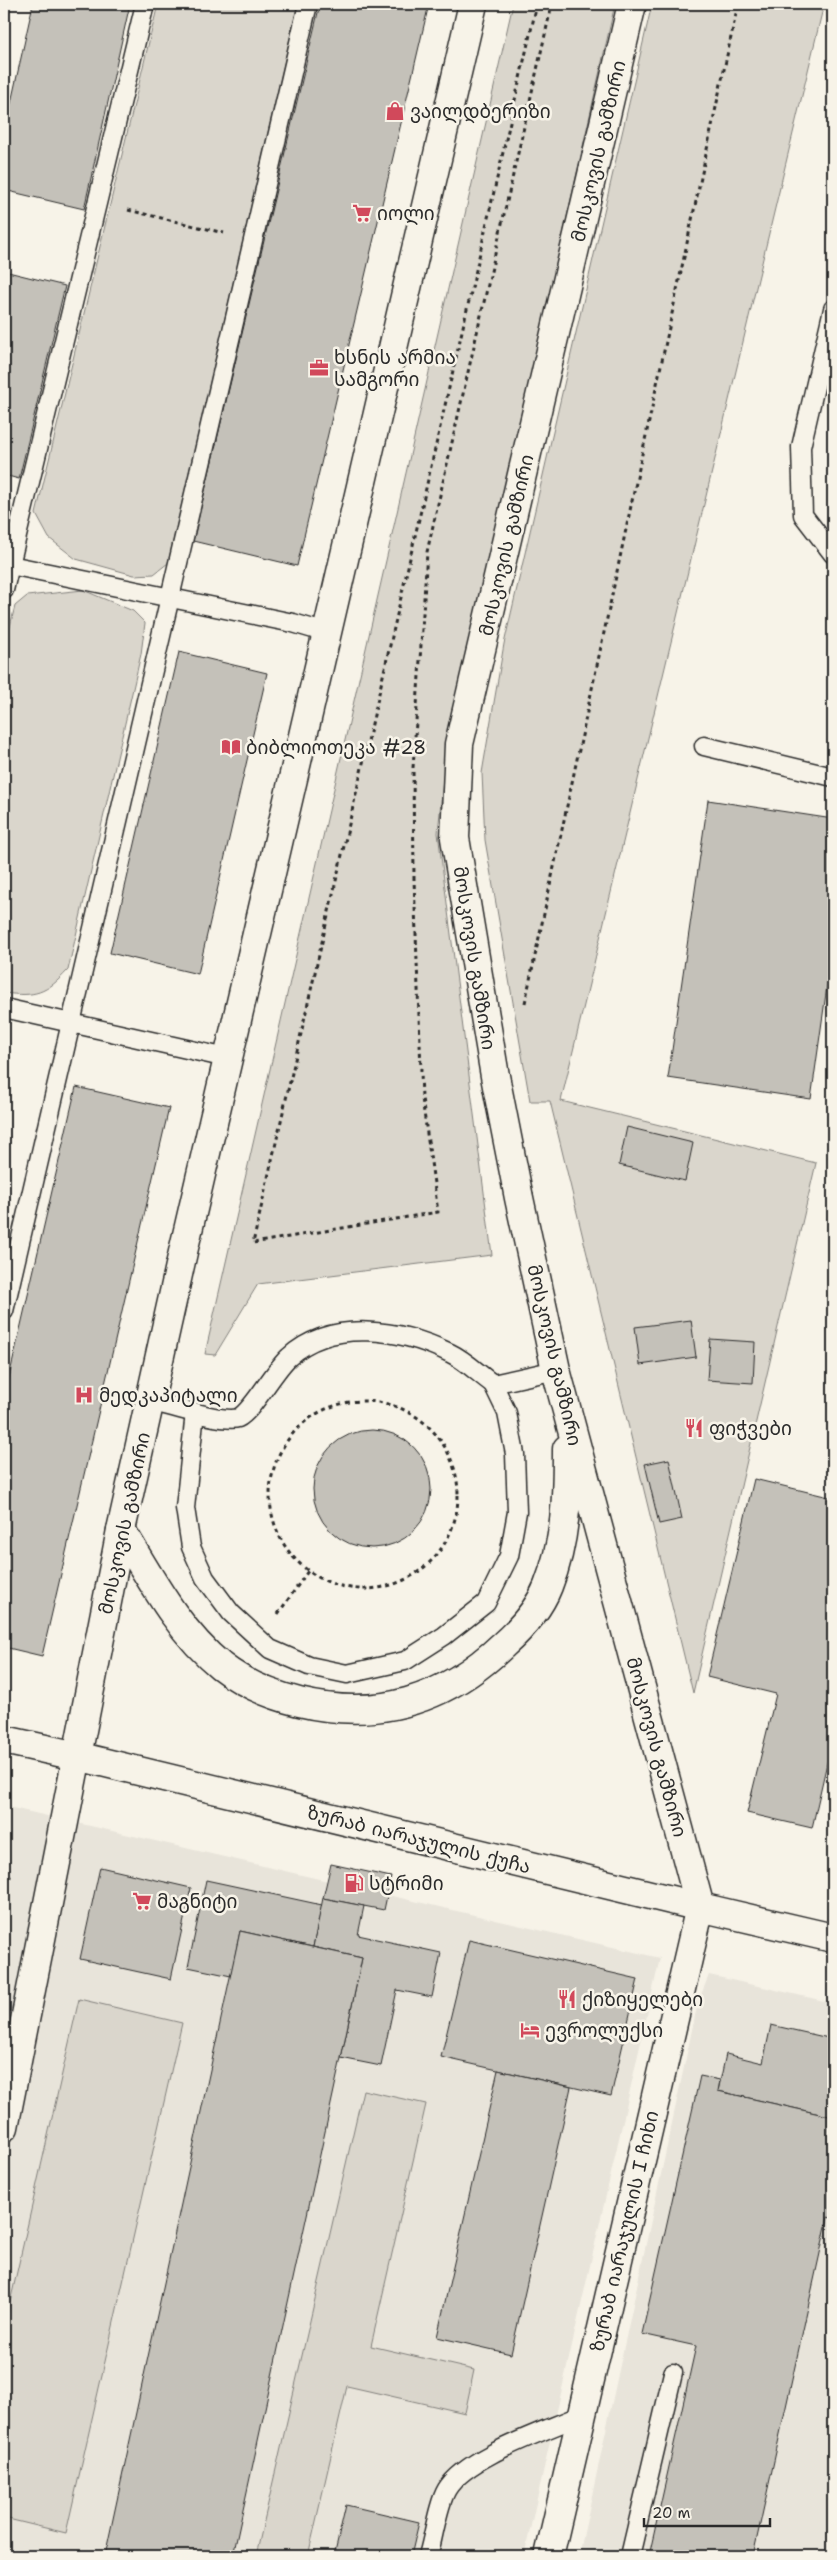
<svg xmlns="http://www.w3.org/2000/svg" width="837" height="2560" viewBox="0 0 837 2560" font-family="'Shantell Sans','Noto Sans Georgian',sans-serif">
<style>
.built{fill:#e8e4da}
.green{fill:#dad6cc;stroke:#82807c}
.building{fill:#c4c1b9;stroke:#2b2b2b}
.lines{fill:none;stroke-linecap:round;stroke-linejoin:round}
.service-casing{stroke:#2b2b2b;stroke-width:21}
.minor-casing{stroke:#2b2b2b;stroke-width:31}
.secondary-casing{stroke:#2b2b2b;stroke-width:31}
.primary-casing{stroke:#2b2b2b;stroke-width:31}
.path{stroke:#2b2b2b;stroke-width:3;stroke-dasharray:4 4;stroke-linecap:butt}
.service{stroke:#f7f3e8;stroke-width:18}
.minor{stroke:#f7f3e8;stroke-width:28}
.secondary{stroke:#f7f3e8;stroke-width:28}
.primary{stroke:#f7f3e8;stroke-width:28}
.labels{text-anchor:middle;stroke-width:5;stroke-linejoin:round;paint-order:stroke}
.poi-label{font-size:19px;fill:#2b2b2b;stroke:#f7f3e8;text-anchor:start}
.street-label{font-size:19px;fill:#2b2b2b;stroke:#f7f3e8}
</style>
<rect width="100%" height="100%" fill="#f7f3e8"/>
<filter id="ink" filterUnits="userSpaceOnUse"><feTurbulence type="fractalNoise" baseFrequency=".02" numOctaves="2"/><feDisplacementMap in="SourceGraphic" scale="10" xChannelSelector="R" yChannelSelector="G"/><feConvolveMatrix kernelMatrix="1 2 1 2 8 2 1 2 1" color-interpolation-filters="sRGB"/></filter>
<g filter="url(#ink)">
<g class="built">
<path d="M4 1806 660 1958 524 2556H4Z"/>
<path d="M709 1975 833 2003V2556H579L698 2002Z"/>
</g>
<g class="green">
<path d="M158 4H298L168 563 154 574 134 575 76 559 49 538 36 514Z"/>
<path d="M513 4H615L445 759 438 833 492 1255 258 1284 215 1355 205 1354Z"/>
<path d="M652 4H824L561 1101 816 1163 693 1693 550 1101H530L485 840 482 773 504 644Z"/>
<path d="M83 590 133 611 145 623 141 654 68 970C46 994 35 997 4 993V651L15 606 27 596Z"/>
<path d="M79 1999 182 2023 66 2533 4 2518V2329Z"/>
<path d="M363 2090 426 2104 371 2346 474 2370 465 2413 347 2386 308 2556H256Z"/>
</g>
<g class="building">
<path d="M33 4H130L84 209 4 190V134Z"/>
<path d="M320 4H429L297 566 193 541Z"/>
<path d="M4 271 65 286 19 479 4 475Z"/>
<path d="M179 652 267 673 198 974 110 953Z"/>
<path d="M708 800 833 819V944L811 1099 668 1078Z"/>
<path d="M76 1087 169 1108 42 1656 4 1647V1399Z"/>
<path d="M627 1127 693 1143 685 1181 619 1165Z"/>
<path d="M691 1320 696 1357 640 1365 635 1327Z"/>
<path d="M710 1339 755 1342 753 1383 707 1380Z"/>
<circle cx="372" cy="1489" r="59"/>
<path d="M669 1459 682 1519 659 1524 645 1464Z"/>
<path d="M754 1479 833 1498V1737L812 1828 747 1813 776 1694 707 1677Z"/>
<path d="M331 1864 391 1877 384 1910 323 1898Z"/>
<path d="M100 1867 191 1888 171 1979 80 1959Z"/>
<path d="M4 1875 11 1876 4 1912Z"/>
<path d="M206 1880 322 1905 313 1947 240 1931 231 1976 188 1967Z"/>
<path d="M323 1898 364 1906 358 1935 441 1953 432 1997 397 1990 381 2066 341 2058 362 1958 313 1947Z"/>
<path d="M240 1931 362 1958 341 2058 233 2556H105Z"/>
<path d="M469 1940 638 1979 611 2096 441 2057Z"/>
<path d="M771 2025 833 2039V2117L718 2091 726 2054 763 2063Z"/>
<path d="M498 2070 571 2087 511 2354 437 2337Z"/>
<path d="M700 2076 720 2080 718 2091 833 2117V2219L828 2217 753 2556H649L696 2346 642 2334Z"/>
<path d="M346 2505 419 2522 411 2556H334Z"/>
</g>
<g class="lines">
<g class="service-casing">
<g id="service">
<path d="M833 309 801 447 803 515 833 554"/>
<path d="M10 565 293 623 327 633"/>
<path d="M4 590 145 4"/>
<path d="M704 746 833 777"/>
<path d="M4 1008 227 1058"/>
<path d="M4 1311 308 4"/>
<path d="M149 1401C167 1405 224 1423 238 1418 252 1412 274 1370 289 1357 332 1318 401 1329 450 1353 465 1360 479 1374 493 1384L556 1370"/>
<path d="M195 1412 185 1508 191 1547 205 1578 231 1613 270 1649 309 1666 347 1674 405 1661 444 1636 486 1603 509 1556 517 1512 515 1454 507 1413 493 1384"/>
<path d="M429 2552C434 2535 438 2504 447 2489 467 2456 546 2431 581 2415"/>
<path d="M630 2556 673 2373"/>
</g>
</g>
<g class="minor-casing">
<g id="minor">
<path d="M4 2127 77 1756"/>
<path d="M549 2556 700 1907"/>
</g>
</g>
<g class="secondary-casing">
<g id="secondary">
<path d="M4 1740 77 1756"/>
<path d="M700 1907 833 1938"/>
</g>
</g>
<g class="primary-casing">
<g id="primary">
<path d="M473 4 183 1252 121 1530 77 1756 700 1907 556 1370 519 1198 495 1076 455 838 459 744 632 4"/>
<path d="M121 1530C150 1577 177 1630 221 1666 244 1684 271 1695 299 1702 378 1721 444 1701 503 1645 521 1629 539 1609 548 1586 566 1541 567 1496 567 1449"/>
</g>
</g>
<g class="path">
<path d="M537 4 253 1243 438 1212 422 1098 414 879 413 768 427 552 552 4"/>
<path d="M128 210 224 233"/>
<path d="M525 1003 738 4"/>
<circle cx="364" cy="1495" r="94"/>
<path d="M278 1614 308 1571"/>
</g>
<use href="#service" class="service"/>
<use href="#minor" class="minor"/>
<use href="#secondary" class="secondary"/>
<use href="#primary" class="primary"/>
</g>
</g>
<defs>
<g id="shop-bare" transform="scale(1.5)"><path d="M-5-2.5h2.3a2.7 3.5 0 0 1 5.4 0H5L5.5 6h-11ZM-1.5-2.5h3a1.5 2.3 0 0 0-3 0Z" fill="#d1495b" stroke="#f7f3e8" stroke-width="2.5" paint-order="stroke"/></g>
<g id="supermarket-bare" transform="scale(1.5)"><path d="M-6-5.5h2.5l.6 2H6L4.5 2H-2.5L-4.4-4H-6ZM-1.5 3.2a1.3 1.3 0 1 0 .1 0ZM3 3.2a1.3 1.3 0 1 0 .1 0Z" fill="#d1495b" stroke="#f7f3e8" stroke-width="2.5" paint-order="stroke"/></g>
<g id="office-bare" transform="scale(1.5)"><path d="M-6-3h4V-5.5h4V-3h4V5H-6ZM-1-4.5V-3h2v-1.5ZM-6 0V1H6V0Z" fill="#d1495b" stroke="#f7f3e8" stroke-width="2.5" paint-order="stroke"/></g>
<g id="library-bare" transform="scale(1.5)"><path d="M-6-4Q-3-5.5-.7-3.5V5Q-3 3-6 4ZM6-4Q3-5.5 .7-3.5V5Q3 3 6 4Z" fill="#d1495b" stroke="#f7f3e8" stroke-width="2.5" paint-order="stroke"/></g>
<g id="hospital-bare" transform="scale(1.5)"><path d="M-5-5h3v3.5h4V-5h3V5h-3V1.5h-4V5h-3Z" fill="#d1495b" stroke="#f7f3e8" stroke-width="2.5" paint-order="stroke"/></g>
<g id="restaurant-bare" transform="scale(1.5)"><path d="M-5-6h1v4h1v-4h1v4h1v-4h1v5L-1.5 .5V6h-2V.5L-5-1ZM5-6V6H3V1.5H1.5Q1.5-4 5-6Z" fill="#d1495b" stroke="#f7f3e8" stroke-width="2.5" paint-order="stroke"/></g>
<g id="fuel-bare" transform="scale(1.5)"><path d="M-5.5-6h7V0h2V4h1.3V-2.5L3-4.5l.8-.8L6-3V5H2.5V1h-1V6h-7ZM-4.2-4.7v3.2H.2V-4.7Z" fill="#d1495b" stroke="#f7f3e8" stroke-width="2.5" paint-order="stroke"/></g>
<g id="hotel-bare" transform="scale(1.5)"><path d="M-6-4.5h1.5V1H6V5H4.5V3h-9V5H-6ZM-4 0a1.8 1.8 0 1 1 3.6 0ZM.5 0V-2.5h3Q6-2.5 6 0Z" fill="#d1495b" stroke="#f7f3e8" stroke-width="2.5" paint-order="stroke"/></g>
</defs>
<g fill-rule="evenodd">
<use href="#shop-bare" x="395" y="111"/>
<use href="#supermarket-bare" x="362" y="213"/>
<use href="#office-bare" x="319" y="368"/>
<use href="#library-bare" x="231" y="747"/>
<use href="#hospital-bare" x="84" y="1395"/>
<use href="#restaurant-bare" x="694" y="1428"/>
<use href="#fuel-bare" x="354" y="1883"/>
<use href="#supermarket-bare" x="142" y="1901"/>
<use href="#restaurant-bare" x="567" y="1999"/>
<use href="#hotel-bare" x="530" y="2030"/>
</g>
<g class="labels">
<g class="poi-label">
<text x="410" y="118">ვაილდბერიზი</text>
<text x="377" y="220">იოლი</text>
<text x="334" y="364">ხსნის არმია<tspan x="334" dy="22">სამგორი</tspan></text>
<text x="246" y="754">ბიბლიოთეკა #28</text>
<text x="99" y="1402">მედკაპიტალი</text>
<text x="709" y="1435">ფიჭვები</text>
<text x="369" y="1890">სტრიმი</text>
<text x="157" y="1908">მაგნიტი</text>
<text x="582" y="2006">ქიზიყელები</text>
<text x="545" y="2037">ევროლუქსი</text>
</g>
<g class="street-label">
<text transform="translate(598 151) rotate(-77)" y="7">მოსკოვის გამზირი</text>
<text transform="translate(506 545) rotate(-77)" y="7">მოსკოვის გამზირი</text>
<text transform="translate(475 958) rotate(81)" y="7">მოსკოვის გამზირი</text>
<text transform="translate(555 1355) rotate(77)" y="7">მოსკოვის გამზირი</text>
<text transform="translate(124 1523) rotate(-78)" y="7">მოსკოვის გამზირი</text>
<text transform="translate(657 1747) rotate(75)" y="7">მოსკოვის გამზირი</text>
<text transform="translate(419 1839) rotate(14)" y="7">ზურაბ იარაჯულის ქუჩა</text>
<text transform="translate(624 2231) rotate(-77)" y="7">ზურაბ იარაჯულის I ჩიხი</text>
</g>
</g>
<rect width="837" height="2560" fill="none" stroke="#f7f3e8" stroke-width="20"/>
<rect x="10" y="10" width="817" height="2540" fill="none" stroke="#2b2b2b" stroke-width="2" filter="url(#ink)"/>
<path d="M644 2518v8h126v-8" fill="none" stroke="#2b2b2b" stroke-width="2.5"/>
<text x="652" y="2518" font-size="15" fill="#2b2b2b" stroke="#f7f3e8" stroke-width="4" paint-order="stroke">20 m</text>
</svg>
